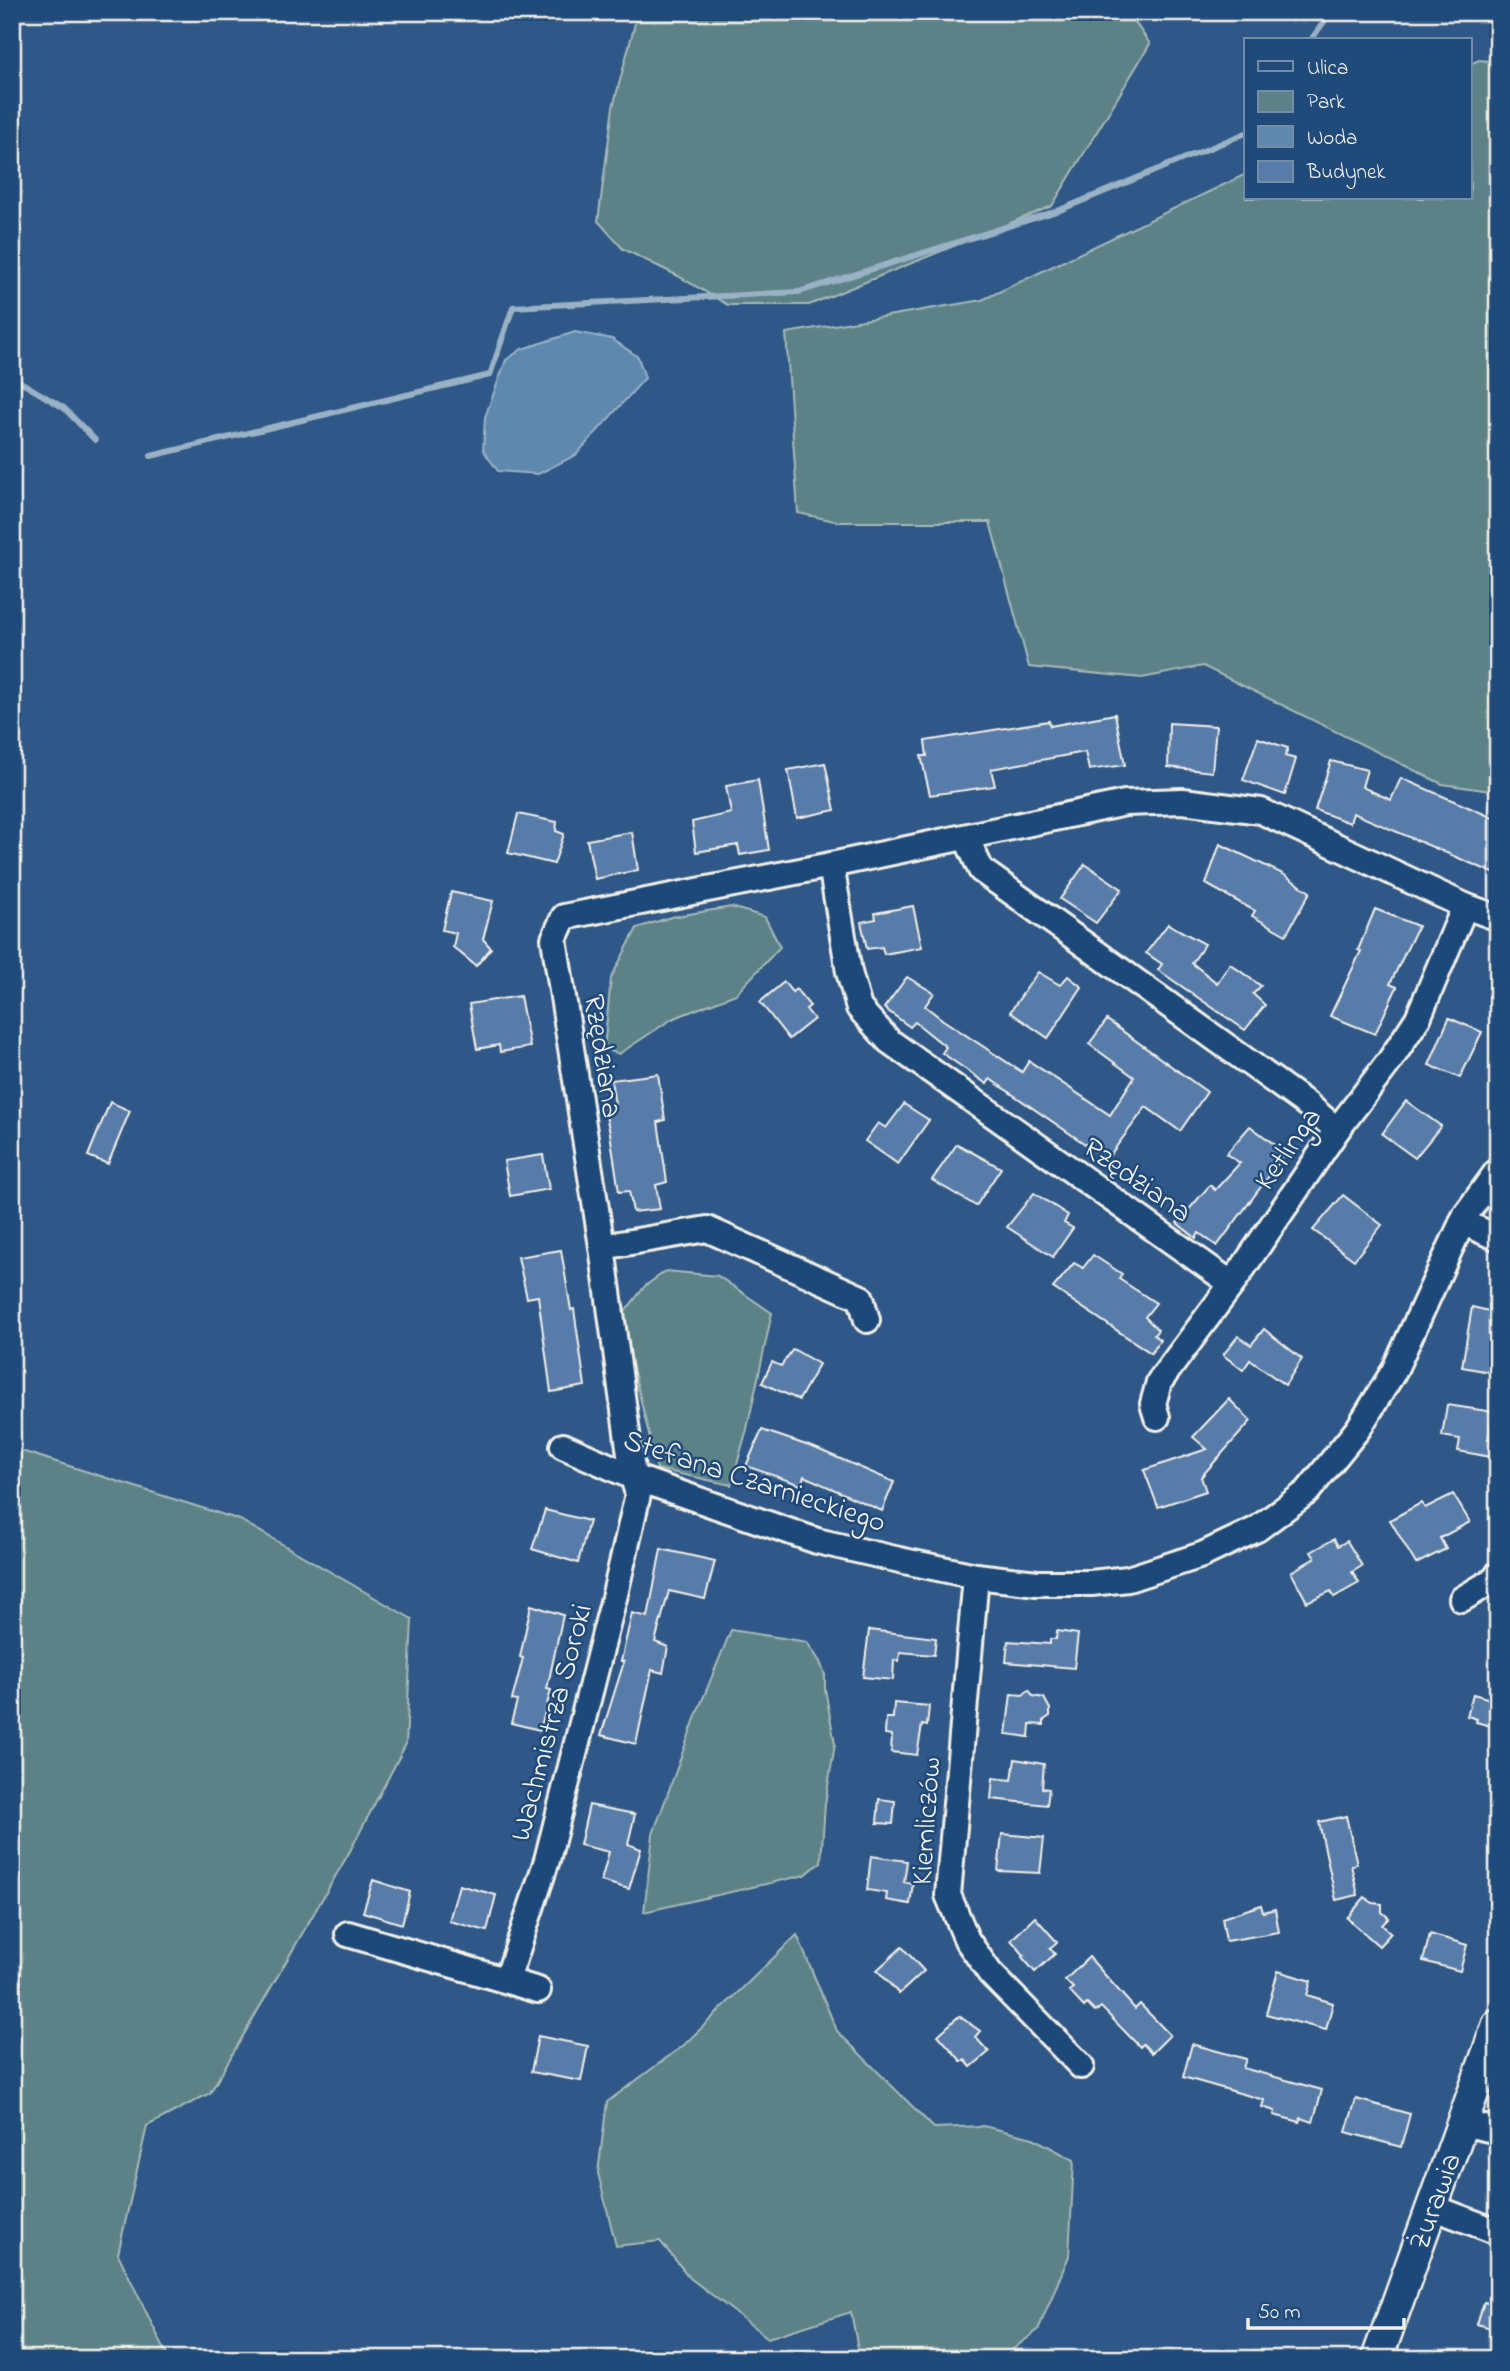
<svg xmlns="http://www.w3.org/2000/svg" width="1510" height="2371" viewBox="0 0 1510 2371" font-family="'Indie Flower',sans-serif">
<style>
.green{fill:#5c8288;stroke:#a8bab8;stroke-width:2}
.water{fill:#5e88ae;stroke:#9ab2c5;stroke-width:2}
.lines{fill:none;stroke-linecap:round;stroke-linejoin:round}
.stream{stroke:#9ab2c5;stroke-width:6}
.building{fill:#597ba9;stroke:#f4f1e8;stroke-width:2}
.minor-casing{stroke:#f4f1e8;stroke-width:30}
.tertiary-casing{stroke:#f4f1e8;stroke-width:35}
.minor{stroke:#1f4a7a;stroke-width:24}
.tertiary{stroke:#1f4a7a;stroke-width:30}
.labels{text-anchor:middle;stroke-width:5;stroke-linejoin:round;paint-order:stroke}
.street-label{font-size:30px;fill:#f4f1e8;stroke:#1f4a7a}
</style>
<rect width="100%" height="100%" fill="#2f5787"/>
<filter id="ink" filterUnits="userSpaceOnUse"><feTurbulence type="fractalNoise" baseFrequency=".0143" numOctaves="2"/><feDisplacementMap in="SourceGraphic" scale="14" xChannelSelector="R" yChannelSelector="G"/><feConvolveMatrix kernelMatrix="1 2 1 2 8 2 1 2 1" color-interpolation-filters="sRGB"/></filter>
<g filter="url(#ink)">
<g class="green">
<path d="M638 12H1128L1150 44 1052 206 809 305H728L678 276 623 249 598 221 613 107Z"/>
<path d="M1479 60 1498 62V792L1442 784 1203 666 1142 678 1029 667 990 522H839L798 513 786 333 982 300 1246 174V198H1470V64Z"/>
<path d="M731 907 765 917 780 947 736 994 672 1019 619 1054 604 1049 611 978 637 928 671 917Z"/>
<path d="M666 1271 718 1276 772 1313 747 1429 731 1485 657 1469 621 1317 645 1286Z"/>
<path d="M12 1448 240 1520 412 1619 406 1744 350 1851 210 2093 147 2126 118 2254 169 2359H12Z"/>
<path d="M731 1630 807 1642 820 1662 825 1675V1689L835 1744 825 1804 821 1862 805 1875 644 1912 653 1834 697 1713Z"/>
<path d="M797 1935 837 2031 934 2128 983 2126 1033 2138 1074 2160 1069 2256 1038 2330 1000 2359H860L851 2312 768 2338 690 2278 660 2241 616 2246 598 2173 607 2102 684 2045Z"/>
</g>
<path class="water" d="M575 332 612 339 638 357 645 378 576 455 538 474 498 471 483 450 485 417 506 360 522 349Z"/>
<g class="lines">
<g class="stream">
<path d="M1311 40 1331 12"/>
<path d="M12 377 64 408 95 440"/>
<path d="M151 456 490 375 513 307 799 292 1060 210 1246 133"/>
</g>
</g>
<g class="building">
<path d="M1115 714 1125 765 1089 770 1085 752 991 769 995 786 930 795 921 756H927L925 741 1049 721 1050 726Z"/>
<path d="M1169 723 1216 726 1212 772 1168 767Z"/>
<path d="M1258 738 1288 748 1285 756 1296 759 1285 795 1243 780Z"/>
<path d="M1331 761 1367 770 1362 787 1391 800 1401 778 1498 820V875L1353 813 1350 823 1315 810Z"/>
<path d="M825 763 835 810 797 818 788 770Z"/>
<path d="M758 780 769 850 740 855 738 845 696 852 692 822 731 813 726 786Z"/>
<path d="M518 814 557 822 556 831 564 834 554 864 508 853Z"/>
<path d="M632 832 638 870 595 879 587 840Z"/>
<path d="M1220 844 1283 874 1310 892 1286 935 1252 916 1255 911 1206 884Z"/>
<path d="M1085 864 1122 889 1096 923 1060 899Z"/>
<path d="M451 892 493 901 483 939 491 948 476 966 453 947 456 933 442 930Z"/>
<path d="M913 906 922 947 884 954 882 947 867 949 861 922 876 919 875 913Z"/>
<path d="M1375 909 1418 926 1390 984 1397 987 1375 1034 1330 1016 1361 951 1358 950Z"/>
<path d="M1168 924 1205 944 1192 963 1217 983 1230 964 1261 986 1253 994 1265 1005 1245 1030 1158 970 1162 964 1146 953Z"/>
<path d="M1038 972 1060 985 1068 976 1082 987 1048 1038 1010 1012Z"/>
<path d="M907 977 934 993 925 1006 943 1020 1022 1072 1029 1061 1110 1115 1134 1077 1089 1044 1107 1020 1207 1092 1180 1131 1146 1107 1107 1159 990 1079 987 1084 942 1053 946 1047 915 1022 910 1027 884 1008Z"/>
<path d="M784 982 792 992 796 989 810 1006 806 1009 814 1019 789 1039 760 1002Z"/>
<path d="M520 996 530 1047 500 1052 499 1045 477 1049 469 1004Z"/>
<path d="M1449 1018 1482 1032 1460 1078 1429 1065Z"/>
<path d="M658 1074 665 1120 658 1122 667 1182 656 1185 660 1209 633 1212 629 1191 619 1192 610 1133 604 1107 615 1105 611 1080Z"/>
<path d="M1406 1101 1441 1126 1415 1158 1382 1134Z"/>
<path d="M110 1102 130 1111 108 1164 88 1156Z"/>
<path d="M904 1104 929 1120 898 1164 865 1141 878 1123 886 1128Z"/>
<path d="M1250 1126 1286 1153 1217 1246 1199 1233 1196 1238 1177 1223 1210 1185 1215 1190 1240 1163 1226 1154Z"/>
<path d="M957 1144 1001 1168 976 1206 932 1180Z"/>
<path d="M543 1155 549 1189 510 1196 504 1161Z"/>
<path d="M1034 1193 1068 1215 1064 1223 1073 1228 1053 1257 1007 1227Z"/>
<path d="M1343 1195 1382 1225 1354 1260 1313 1230Z"/>
<path d="M561 1250 571 1310 574 1309 585 1386 551 1392 538 1296 527 1298 518 1257Z"/>
<path d="M1093 1255 1122 1274 1119 1279 1156 1303 1145 1317 1158 1330 1154 1335 1160 1340 1151 1353 1053 1288 1074 1263 1083 1268Z"/>
<path d="M1472 1307 1498 1313V1364H1493L1490 1372 1462 1367Z"/>
<path d="M1264 1329 1302 1359 1285 1385 1250 1360 1243 1370 1223 1355 1238 1336 1251 1345Z"/>
<path d="M793 1349 819 1364 799 1400 762 1383 772 1362 781 1366Z"/>
<path d="M1229 1399 1251 1421 1201 1477 1206 1491 1158 1507 1144 1470 1207 1449 1193 1437Z"/>
<path d="M1447 1405 1494 1412 1488 1439 1493 1440 1491 1457 1458 1451 1460 1439 1442 1436Z"/>
<path d="M762 1430 815 1448 894 1482 882 1511 804 1476 801 1485 746 1466Z"/>
<path d="M1453 1494 1470 1522 1440 1538 1446 1549 1416 1564 1390 1520 1421 1503 1425 1508Z"/>
<path d="M545 1510 589 1521 578 1563 532 1549Z"/>
<path d="M1334 1539 1338 1546 1347 1541 1362 1566 1352 1572 1359 1583 1334 1597 1331 1591 1307 1602 1291 1572 1315 1558 1311 1552Z"/>
<path d="M661 1549 715 1561 705 1599 669 1591 655 1642 668 1647 663 1673 652 1670 636 1744 601 1735 624 1662 621 1661 632 1613 648 1617Z"/>
<path d="M531 1605 563 1615 547 1689 551 1690 540 1730 511 1723 517 1701 512 1700 523 1658 520 1657Z"/>
<path d="M869 1630 936 1638 934 1655 900 1652 899 1661 894 1660 893 1680 863 1677Z"/>
<path d="M1057 1631 1078 1634 1074 1668 1006 1662 1008 1641 1050 1644V1639H1056Z"/>
<path d="M1029 1690 1033 1696 1044 1698 1050 1709V1716L1044 1720V1725L1030 1724 1029 1737 1006 1734 1011 1694 1023 1695Z"/>
<path d="M1473 1694 1498 1701V1728L1476 1722 1477 1719 1467 1716Z"/>
<path d="M894 1703 929 1706 927 1726 922 1725 917 1755 891 1752 892 1735 885 1734 886 1718H893Z"/>
<path d="M1015 1759 1044 1764 1042 1788 1049 1789 1047 1805 991 1799 993 1778 1012 1780Z"/>
<path d="M879 1799 895 1801 893 1824 877 1823Z"/>
<path d="M589 1805 635 1814 628 1844 641 1849 629 1889 601 1881 609 1852 580 1845Z"/>
<path d="M1346 1816 1357 1864 1351 1865 1358 1895 1336 1900 1319 1822Z"/>
<path d="M1002 1834 1044 1838 1040 1873 998 1871Z"/>
<path d="M871 1856 907 1861 904 1882 913 1883 910 1904 886 1900 887 1893 867 1890Z"/>
<path d="M373 1880 410 1892 402 1924 363 1912Z"/>
<path d="M459 1885 496 1895 487 1931 449 1921Z"/>
<path d="M1365 1897 1372 1903 1382 1904V1912L1389 1918 1382 1925 1391 1933 1379 1946 1347 1918Z"/>
<path d="M1261 1905 1263 1912 1275 1909 1279 1932 1226 1941 1222 1918Z"/>
<path d="M1035 1917 1057 1942 1050 1948 1055 1954 1035 1972 1022 1957 1024 1955 1011 1940Z"/>
<path d="M1430 1934 1467 1945 1460 1971 1423 1961Z"/>
<path d="M902 1947 924 1971 899 1994 877 1970Z"/>
<path d="M1089 1957 1135 2009 1140 2004 1170 2035 1152 2053 1143 2044 1140 2047 1101 2007 1095 2012 1087 2004 1084 2007 1069 1991 1073 1988 1065 1980Z"/>
<path d="M1278 1971 1311 1981 1307 1995 1333 2003 1326 2030 1266 2014Z"/>
<path d="M959 2016 980 2031 975 2037 989 2052 971 2067 965 2060 962 2062 938 2035Z"/>
<path d="M538 2036 588 2046 581 2081 531 2072Z"/>
<path d="M1192 2044 1246 2059 1243 2068 1322 2090 1313 2122 1301 2118 1300 2122 1274 2115 1275 2111 1262 2107 1264 2100 1183 2077Z"/>
<path d="M1356 2099 1410 2114 1401 2147 1346 2132Z"/>
<path d="M1484 2302 1498 2306V2330L1477 2324Z"/>
</g>
<g class="lines">
<g class="minor-casing">
<g id="minor">
<path d="M966 837 981 870 1308 1105 1337 1130"/>
<path d="M831 865 849 972 859 1008 889 1041 1232 1284"/>
<path d="M1462 1222 1498 1238"/>
<path d="M602 1247 707 1229 861 1298 867 1320"/>
<path d="M1157 1417 1153 1404 1159 1382 1232 1284 1337 1130 1389 1062 1418 1018 1465 906"/>
<path d="M563 1446 633 1477 817 1541 904 1561 976 1576 1037 1583H1091L1128 1579 1202 1555 1257 1529 1307 1492 1358 1429 1394 1371 1466 1214 1498 1170"/>
<path d="M976 1576 948 1895 967 1940 990 1973 1081 2066"/>
<path d="M1462 1599 1497 1578 1498 1574"/>
<path d="M348 1934 538 1990"/>
<path d="M507 1980 547 1860 615 1594 638 1494 633 1477 602 1247 554 939 564 917 831 865 1125 803 1183 801 1261 811 1465 906 1498 918"/>
<path d="M1462 2123 1498 2131"/>
<path d="M1432 2207 1498 2232"/>
</g>
</g>
<g class="tertiary-casing">
<path id="tertiary" d="M1377 2359 1498 2024"/>
</g>
<use href="#minor" class="minor"/>
<use href="#tertiary" class="tertiary"/>
</g>
</g>
<g class="labels">
<g class="street-label">
<text transform="translate(604 1056) rotate(81)" y="10">Rzędziana</text>
<text transform="translate(1287 1148) rotate(-55)" y="10">Ketlinga</text>
<text transform="translate(1138 1179) rotate(35)" y="10">Rzędziana</text>
<text transform="translate(755 1480) rotate(18)" y="10">Stefana Czarnieckiego</text>
<text transform="translate(550 1722) rotate(-75)" y="10">Wachmistrza Soroki</text>
<text transform="translate(925 1821) rotate(-86)" y="10">Kiemliczów</text>
<text transform="translate(1434 2201) rotate(-70)" y="10">Żurawia</text>
</g>
</g>
<rect width="1510" height="2371" fill="none" stroke="#1f4a7a" stroke-width="42"/>
<rect x="21" y="21" width="1468" height="2329" fill="none" stroke="#f4f1e8" stroke-width="2.5" filter="url(#ink)"/>
<rect x="1244" y="38" width="228" height="161" fill="#1f4a7a" stroke="#748da6" stroke-width="2"/>
<rect x="1258" y="61" width="35" height="10" fill="#1f4a7a" stroke="#748da6" stroke-width="2"/>
<text x="1307" y="74" font-size="21" fill="#f4f1e8">Ulica</text>
<rect x="1258" y="91" width="35" height="21" fill="#5c8288" stroke="#748da6" stroke-width="2"/>
<text x="1307" y="108" font-size="21" fill="#f4f1e8">Park</text>
<rect x="1258" y="126" width="35" height="21" fill="#5e88ae" stroke="#748da6" stroke-width="2"/>
<text x="1307" y="144" font-size="21" fill="#f4f1e8">Woda</text>
<rect x="1258" y="161" width="35" height="21" fill="#597ba9" stroke="#748da6" stroke-width="2"/>
<text x="1307" y="178" font-size="21" fill="#f4f1e8">Budynek</text>
<path d="M1248 2318v10h156v-10" fill="none" stroke="#f4f1e8" stroke-width="3.5"/>
<text x="1258" y="2318" font-size="21" fill="#f4f1e8" stroke="#1f4a7a" stroke-width="5" paint-order="stroke">50 m</text>
</svg>
